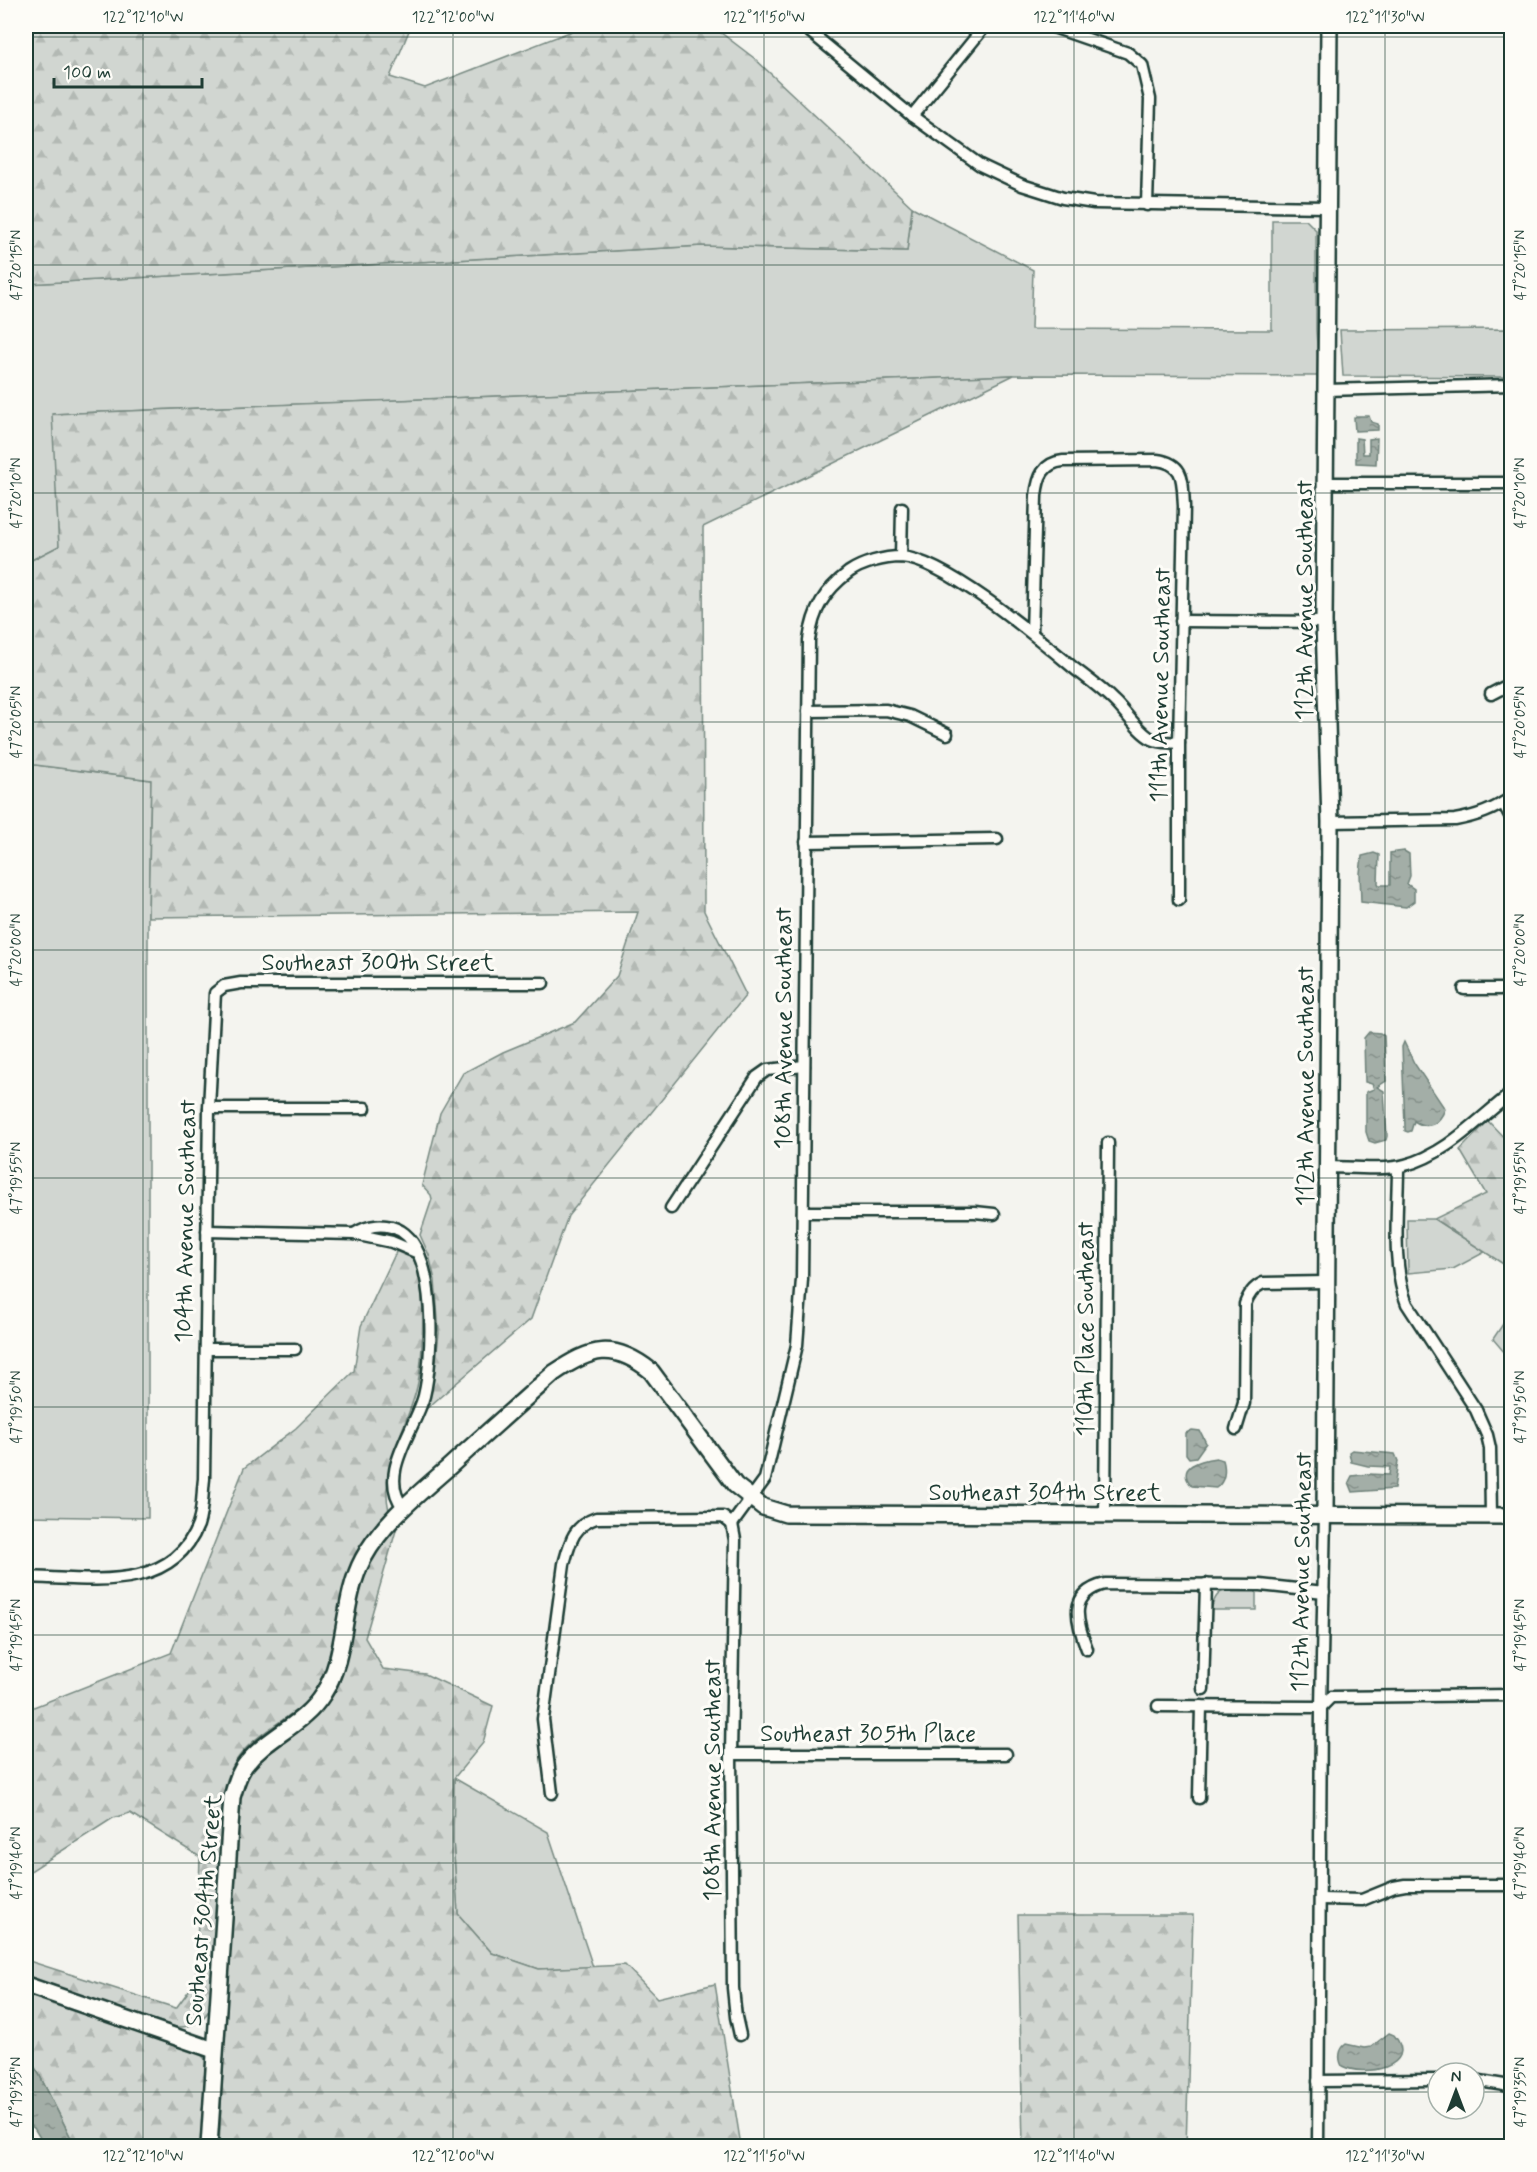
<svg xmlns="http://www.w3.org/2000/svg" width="1537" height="2172" viewBox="0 0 1537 2172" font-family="Mynerve,sans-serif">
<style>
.green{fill:#d1d6d1;stroke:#788a82;stroke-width:1.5}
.forest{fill:url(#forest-firs);stroke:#788a82;stroke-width:1.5}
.water{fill:url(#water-ripples);stroke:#6e8179;stroke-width:1.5}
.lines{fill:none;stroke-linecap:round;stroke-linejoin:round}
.street-casing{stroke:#1f3d34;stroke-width:15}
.secondary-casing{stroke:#1f3d34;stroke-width:20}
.street{stroke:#fdfcf7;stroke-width:10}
.secondary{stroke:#fdfcf7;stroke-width:15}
.ticks{fill:none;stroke:#1f3d34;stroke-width:1.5;stroke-opacity:0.45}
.labels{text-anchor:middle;stroke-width:6;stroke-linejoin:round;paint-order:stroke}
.street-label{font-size:24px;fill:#1f3d34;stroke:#fdfcf7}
.neatline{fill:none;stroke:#1f3d34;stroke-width:2}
.ticks-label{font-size:15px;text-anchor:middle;fill:#1f3d34}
</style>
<defs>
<pattern id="forest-firs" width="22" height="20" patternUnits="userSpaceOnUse" patternTransform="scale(1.5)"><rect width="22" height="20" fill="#d1d6d1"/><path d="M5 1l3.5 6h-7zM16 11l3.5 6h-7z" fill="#b3b9b4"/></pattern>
<pattern id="water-ripples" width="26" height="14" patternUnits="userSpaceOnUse" patternTransform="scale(1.5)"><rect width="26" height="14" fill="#a3aea7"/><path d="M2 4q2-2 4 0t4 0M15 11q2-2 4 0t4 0" fill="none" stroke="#848f89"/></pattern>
</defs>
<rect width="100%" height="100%" fill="#f4f4ef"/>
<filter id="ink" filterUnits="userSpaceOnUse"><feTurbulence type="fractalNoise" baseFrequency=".0167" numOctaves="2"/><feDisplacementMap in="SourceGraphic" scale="12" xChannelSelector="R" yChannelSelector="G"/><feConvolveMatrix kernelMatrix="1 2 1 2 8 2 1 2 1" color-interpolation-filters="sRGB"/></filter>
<g filter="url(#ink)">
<g class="green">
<path d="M912 207 1033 270 1031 329 1272 330V220H1306L1316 230V330L1319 376 1014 375 53 414 59 546 26 563V284L702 246 907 251Z"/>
<path d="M1511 329V377L1343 376 1340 330Z"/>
<path d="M28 764 151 780 148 917V1518L26 1516V771Z"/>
<path d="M1407 1219H1434L1485 1252 1453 1269 1408 1273Z"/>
<path d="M1229 1590 1256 1591V1610H1211C1214 1599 1217 1591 1229 1590Z"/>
<path d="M454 1778 548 1832 593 1967 539 1969 492 1953 458 1914 453 1841Z"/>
</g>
<g class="forest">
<path d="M26 26H411L390 77 425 88 585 26H712L754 58 912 207 907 251 702 246 26 284Z"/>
<path d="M1014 375 703 527 704 911 746 995 568 1216 531 1319 425 1410 435 1368 439 1333 435 1280 429 1255 420 1235 432 1199 431 1195 422 1185 440 1113 463 1073 503 1052 575 1022 617 976 638 912 148 917 151 780 28 764 26 771V563L59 546 52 414Z"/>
<path d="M1488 1121 1511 1145V1269L1434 1219 1486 1194 1460 1150Z"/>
<path d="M398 1248C405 1251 411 1255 415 1262 427 1286 423 1365 416 1391 405 1432 379 1468 389 1511 381 1521 369 1532 364 1544 345 1592 345 1648 316 1692 309 1702 299 1709 288 1716 254 1740 228 1754 223 1799L212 2004C206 2020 193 2028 176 2027L26 1977V1960L176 2008 196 1981 200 1857 130 1813 113 1818 26 1874V1710L171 1653 244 1468 296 1428 354 1371 361 1326Z"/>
<path d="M1511 1312V1360L1493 1339Z"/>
<path d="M399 1520 365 1638 383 1669 425 1674 493 1706 483 1743 454 1778 453 1841 458 1914 492 1953 539 1969 625 1965 657 1998 715 1984 741 2146H219L237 1793 249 1770 271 1748 303 1728 321 1708 343 1662 364 1576 375 1554Z"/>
<path d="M1018 1915H1193L1186 2146H1023Z"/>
<path d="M26 1988 199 2052 205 2059 207 2068 203 2146H75L39 2074 26 2054Z"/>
</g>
<g class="water">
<path d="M1356 416H1369L1371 422 1378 424V430L1355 431 1354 418Z"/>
<path d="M1356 438 1362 439 1363 454H1369V439L1377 438 1376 464 1356 463Z"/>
<path d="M1404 851 1409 854 1410 876 1407 884 1414 889V901L1406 907 1361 902 1360 873 1362 856 1374 853 1379 855 1378 883 1379 885H1390V853Z"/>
<path d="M1369 1032 1380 1033 1384 1036 1386 1081 1377 1087 1384 1091 1387 1136 1386 1140 1375 1143 1369 1141 1366 1132V1092L1374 1089 1372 1084 1365 1082 1364 1038Z"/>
<path d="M1404 1042 1414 1063 1445 1109C1439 1125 1428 1130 1414 1121L1411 1131 1408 1132 1405 1131V1127L1402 1047Z"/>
<path d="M1192 1430 1200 1431 1206 1443 1196 1457 1189 1458 1186 1454V1433Z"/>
<path d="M1352 1450 1395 1454 1398 1461 1394 1489 1353 1492 1349 1482 1352 1476 1369 1474 1389 1475 1390 1467 1368 1466 1351 1462 1349 1452Z"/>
<path d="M1216 1458 1223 1460C1226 1470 1225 1482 1216 1488L1192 1486C1174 1466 1202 1460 1216 1458Z"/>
<path d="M1389 2033 1394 2035C1421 2068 1362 2077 1342 2066 1338 2058 1339 2049 1346 2044L1364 2048 1371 2047Z"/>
<path d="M26 2054 39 2074 75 2146H45L34 2128 26 2123Z"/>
</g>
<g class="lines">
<g class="street-casing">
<g id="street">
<path d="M803 26 912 116 980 165 1022 185 1063 198 1094 203 1328 207"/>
<path d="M1050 26 1128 53 1142 65 1150 99 1147 205"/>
<path d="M912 116 985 26"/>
<path d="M1326 390 1512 385"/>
<path d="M1326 483H1512"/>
<path d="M901 557 902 508"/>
<path d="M1181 621 1324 622"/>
<path d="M1032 633 1036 496C1038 477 1043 463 1063 461L1157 460C1186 464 1182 482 1184 506L1179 743V900"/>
<path d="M1491 694 1512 683"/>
<path d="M808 711 886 710 910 716 947 734"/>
<path d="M1503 803 1512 819"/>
<path d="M1330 822 1455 820C1477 816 1494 810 1512 797"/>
<path d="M806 842 997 839"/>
<path d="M1464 989H1512"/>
<path d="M209 1108H365"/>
<path d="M1327 1167C1349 1167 1385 1171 1405 1165 1446 1155 1479 1118 1512 1093"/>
<path d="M1398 1167C1398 1209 1391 1265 1407 1304L1476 1410 1487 1435 1490 1448 1491 1516"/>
<path d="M671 1208 757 1077 767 1070 804 1066"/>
<path d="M803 1212H975L994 1214"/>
<path d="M207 1231 354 1234 392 1242 418 1253"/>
<path d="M354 1234C368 1225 385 1222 401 1231 438 1254 433 1359 424 1396 415 1430 377 1474 403 1507"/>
<path d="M206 1349H295"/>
<path d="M1236 1429 1244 1403 1245 1304C1249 1294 1253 1288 1263 1283L1326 1282"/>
<path d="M1105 1515 1108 1143"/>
<path d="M732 1524 765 1479 797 1345 802 1279 809 640C813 610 824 591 849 572 862 563 884 557 901 557 946 560 1039 639 1075 669 1088 679 1102 689 1114 701 1125 711 1139 733 1152 739 1160 743 1170 742 1179 743"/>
<path d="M732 1524 735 1540 731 1754 733 1988 736 2017 740 2035"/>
<path d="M26 1577C85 1578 171 1595 198 1525 203 1510 202 1494 204 1479L209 1108 215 993 224 986 241 983H543"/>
<path d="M1087 1649C1076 1621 1068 1593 1105 1584L1260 1585 1324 1592"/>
<path d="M1203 1689 1206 1584"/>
<path d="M1158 1706 1321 1707 1331 1697 1512 1695"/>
<path d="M731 1754H1006"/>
<path d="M552 1793 543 1719 564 1564C570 1542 573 1526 596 1518L723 1517 732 1524"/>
<path d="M1199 1798 1201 1706"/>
<path d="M1321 1899 1362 1900 1394 1887 1405 1885H1512"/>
<path d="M1474 2080 1510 2086"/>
<path d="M1318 2081 1438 2080"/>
<path d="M1318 2146 1321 1707 1325 1514"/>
</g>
</g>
<g class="secondary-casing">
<g id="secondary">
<path d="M1325 1514 1330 822 1324 622 1329 26"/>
<path d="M26 1985 214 2050"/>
<path d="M209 2146 232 1797C236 1785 238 1773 246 1764 268 1736 304 1725 323 1694 348 1656 341 1600 363 1559 383 1522 417 1495 449 1467 484 1435 519 1404 554 1373 591 1348 613 1341 651 1371L735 1485 763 1507 786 1514 1512 1516"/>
</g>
</g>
<use href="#street" class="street"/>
<use href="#secondary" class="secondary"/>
</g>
</g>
<path class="ticks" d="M143 26V2146M453 26V2146M764 26V2146M1074 26V2146M1385 26V2146M26 37H1512M26 265H1512M26 493H1512M26 722H1512M26 950H1512M26 1178H1512M26 1407H1512M26 1635H1512M26 1863H1512M26 2092H1438M1474 2092H1512"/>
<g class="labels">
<g class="street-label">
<text transform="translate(1304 600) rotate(-90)" y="8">112th Avenue Southeast</text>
<text transform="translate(1160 685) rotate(-89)" y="8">111th Avenue Southeast</text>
<text x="378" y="970">Southeast 300th Street</text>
<text transform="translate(783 1028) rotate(-90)" y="8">108th Avenue Southeast</text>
<text transform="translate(1305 1086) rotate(-90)" y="8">112th Avenue Southeast</text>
<text transform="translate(185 1221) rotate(-89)" y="8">104th Avenue Southeast</text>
<text transform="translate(1085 1329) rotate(-90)" y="8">110th Place Southeast</text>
<text x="1045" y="1500">Southeast 304th Street</text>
<text transform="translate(1301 1572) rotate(-89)" y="8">112th Avenue Southeast</text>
<text x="868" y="1741">Southeast 305th Place</text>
<text transform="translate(712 1780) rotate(-90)" y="8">108th Avenue Southeast</text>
<text transform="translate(203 1910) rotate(-85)" y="8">Southeast 304th Street</text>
</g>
</g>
<rect width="1537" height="2172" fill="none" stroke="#fdfcf7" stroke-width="66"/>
<g transform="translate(1456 2091)"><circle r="28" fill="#fdfcf7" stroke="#a4b0a9" stroke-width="1.5"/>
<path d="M0-4.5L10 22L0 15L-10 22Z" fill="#1f3d34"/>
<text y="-9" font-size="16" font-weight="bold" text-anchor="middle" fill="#1f3d34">N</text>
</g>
<path d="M54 78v9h148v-9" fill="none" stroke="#1f3d34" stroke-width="3"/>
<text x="63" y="78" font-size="18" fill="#1f3d34" stroke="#fdfcf7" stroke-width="4.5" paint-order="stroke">100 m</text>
<rect x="33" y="33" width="1471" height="2106" class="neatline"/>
<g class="ticks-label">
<text x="143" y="22">122°12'10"W</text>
<text x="453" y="22">122°12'00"W</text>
<text x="764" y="22">122°11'50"W</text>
<text x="1074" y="22">122°11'40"W</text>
<text x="1385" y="22">122°11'30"W</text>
<text transform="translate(16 265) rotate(-90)" y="5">47°20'15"N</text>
<text transform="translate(1520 265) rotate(-90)" y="5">47°20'15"N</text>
<text transform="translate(16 493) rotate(-90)" y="5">47°20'10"N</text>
<text transform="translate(1520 493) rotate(-90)" y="5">47°20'10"N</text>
<text transform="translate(16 722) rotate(-90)" y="5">47°20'05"N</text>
<text transform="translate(1520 722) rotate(-90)" y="5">47°20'05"N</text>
<text transform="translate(16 950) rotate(-90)" y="5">47°20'00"N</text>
<text transform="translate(1520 950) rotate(-90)" y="5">47°20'00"N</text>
<text transform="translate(16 1178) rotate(-90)" y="5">47°19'55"N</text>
<text transform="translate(1520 1178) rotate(-90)" y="5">47°19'55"N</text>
<text transform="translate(16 1407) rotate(-90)" y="5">47°19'50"N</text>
<text transform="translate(1520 1407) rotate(-90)" y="5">47°19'50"N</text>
<text transform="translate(16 1635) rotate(-90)" y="5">47°19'45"N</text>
<text transform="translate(1520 1635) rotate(-90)" y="5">47°19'45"N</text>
<text transform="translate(16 1863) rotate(-90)" y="5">47°19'40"N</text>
<text transform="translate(1520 1863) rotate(-90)" y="5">47°19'40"N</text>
<text transform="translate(16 2092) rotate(-90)" y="5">47°19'35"N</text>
<text transform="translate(1520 2092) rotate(-90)" y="5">47°19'35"N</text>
<text x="143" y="2161">122°12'10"W</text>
<text x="453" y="2161">122°12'00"W</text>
<text x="764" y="2161">122°11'50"W</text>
<text x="1074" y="2161">122°11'40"W</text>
<text x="1385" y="2161">122°11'30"W</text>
</g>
</svg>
